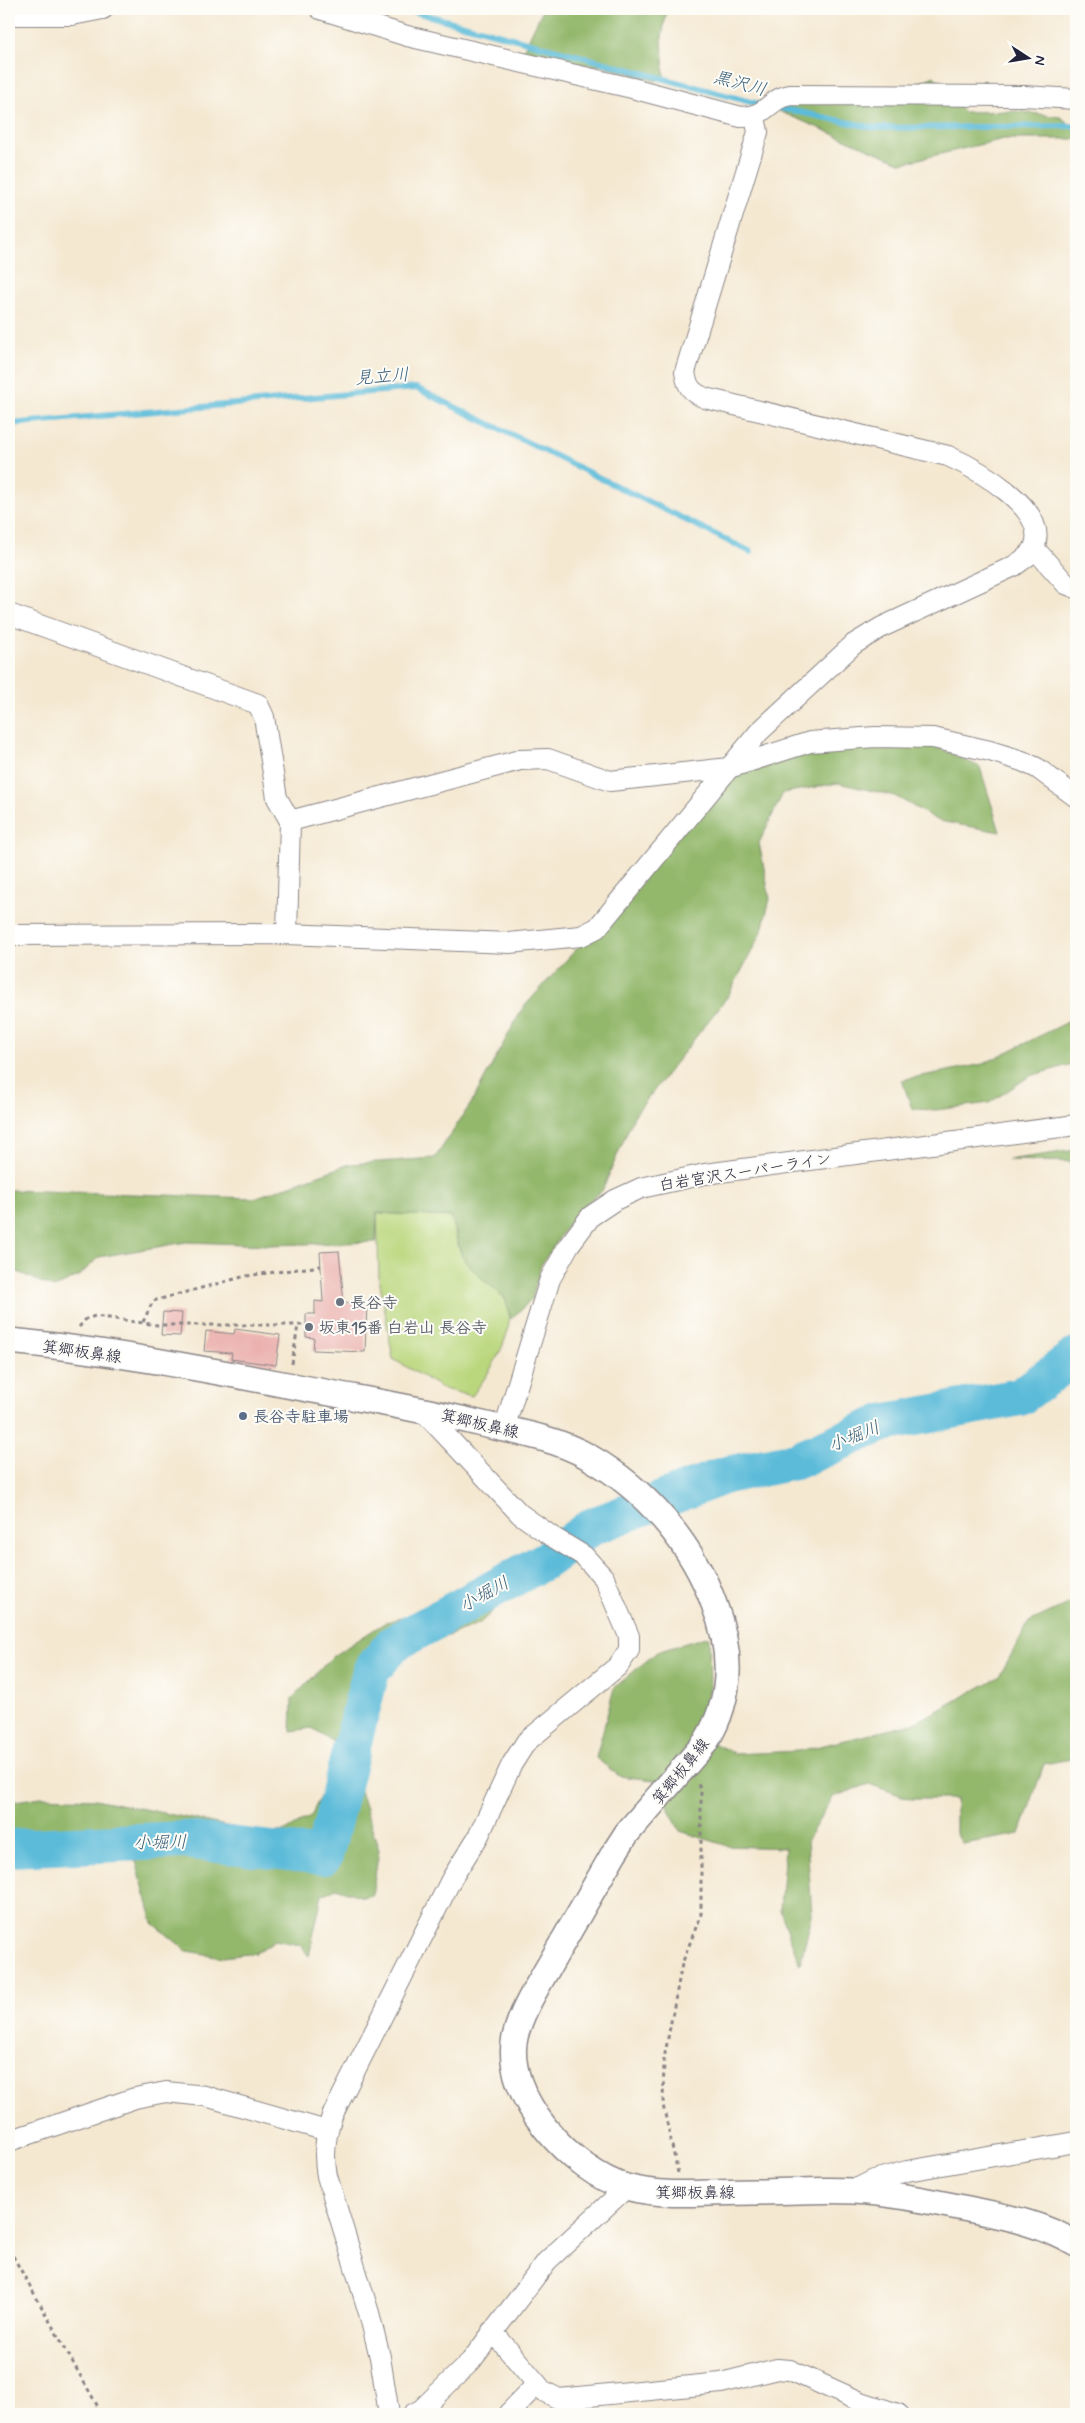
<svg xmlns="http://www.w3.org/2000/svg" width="1085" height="2423" viewBox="0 0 1085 2423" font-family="Mynerve,'Klee One',sans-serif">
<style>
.green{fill:#bad77d;stroke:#6e7c5c}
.forest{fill:#93b86c;stroke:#5a6d54}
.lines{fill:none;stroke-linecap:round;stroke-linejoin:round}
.stream{stroke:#5bbbd9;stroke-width:6}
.river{stroke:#5bbbd9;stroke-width:38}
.building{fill:#ebb1ae}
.minor-casing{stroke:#8b8586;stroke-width:22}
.major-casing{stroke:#8b8586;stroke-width:28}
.path{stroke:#8b8586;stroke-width:3;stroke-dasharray:4 4;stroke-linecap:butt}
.minor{stroke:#fff;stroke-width:20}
.major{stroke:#fff;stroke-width:25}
.worship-dot{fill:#6b7280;stroke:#fdfcf7;stroke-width:2}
.service-dot{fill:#5c6f8a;stroke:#fdfcf7;stroke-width:2}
.labels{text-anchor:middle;stroke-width:4;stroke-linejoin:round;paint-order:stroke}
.street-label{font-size:16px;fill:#22223b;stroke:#fdfcf7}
.worship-label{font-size:16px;font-weight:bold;fill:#5b616d;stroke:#fdfcf7;text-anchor:start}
.service-label{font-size:16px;font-weight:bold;fill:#4e5e75;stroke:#fdfcf7;text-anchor:start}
.water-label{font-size:18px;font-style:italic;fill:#395f7a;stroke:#fdfcf7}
</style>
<rect width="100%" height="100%" fill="#fdfcf7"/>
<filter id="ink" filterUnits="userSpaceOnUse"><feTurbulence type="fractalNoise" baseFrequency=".02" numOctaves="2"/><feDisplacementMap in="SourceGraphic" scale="10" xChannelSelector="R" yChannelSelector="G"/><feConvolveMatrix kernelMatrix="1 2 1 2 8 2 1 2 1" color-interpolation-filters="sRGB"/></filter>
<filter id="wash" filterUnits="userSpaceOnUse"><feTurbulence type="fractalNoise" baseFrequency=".0096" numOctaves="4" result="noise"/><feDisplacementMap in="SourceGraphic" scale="20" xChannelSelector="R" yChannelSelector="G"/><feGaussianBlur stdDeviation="1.12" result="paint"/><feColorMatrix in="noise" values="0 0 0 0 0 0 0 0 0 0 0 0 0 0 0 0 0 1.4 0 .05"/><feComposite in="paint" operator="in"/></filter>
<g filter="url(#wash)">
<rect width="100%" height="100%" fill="#f4e8d1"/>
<path class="green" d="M377 1213 452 1217C455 1230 457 1248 464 1258 474 1273 499 1288 505 1299 521 1328 489 1373 472 1396L444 1389 393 1359 379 1277Z"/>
<g class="forest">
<path d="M543 9H667L662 37 664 77 656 81 602 66 541 60 523 51Z"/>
<path d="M934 76 964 112 1017 111 1060 117 1076 128V139H1004L902 163 762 104 894 94Z"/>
<path d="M933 745 980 767 1000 832 939 821 895 796 838 783 783 793 759 843 770 899 761 934 728 996 634 1116 602 1191 577 1211 541 1265 532 1299 511 1319 505 1298 477 1274 462 1257 452 1217 377 1213 376 1242 270 1245 186 1242 99 1257 80 1275 54 1288 9 1268V1190L254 1198 350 1164 435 1158 472 1102 522 1009 733 776 807 752 872 746Z"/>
<path d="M1076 1018V1063L1030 1076 989 1103 936 1110 912 1109 902 1080 983 1064Z"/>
<path d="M1076 1150V1162L1008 1160Z"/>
<path d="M519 1560 529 1563 525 1583 520 1585 480 1623 410 1651 382 1675 359 1768 360 1791 379 1850 372 1895 363 1897 336 1888 322 1895 309 1956 300 1945 275 1940 256 1953 223 1957 187 1951 153 1923 136 1861 9 1849V1802L41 1797 95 1799 251 1831 284 1832 312 1815 328 1778 334 1742 312 1728 291 1731 292 1699 333 1656 386 1622 413 1615 457 1589 482 1578 507 1563Z"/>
<path d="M1076 1600V1758L1044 1764 1020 1834 963 1844 956 1834V1799H911L869 1784 833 1797 807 1840 812 1915 800 1965 780 1910 785 1848 728 1846 680 1831 654 1780 619 1776 596 1758 614 1688 657 1652 709 1636 710 1688 696 1734 735 1754 799 1751 913 1724 999 1677 1029 1622Z"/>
</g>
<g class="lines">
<g class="stream">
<path d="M404 9 762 105"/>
<path d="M775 107 875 128 1076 126"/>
<path d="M9 424 416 388 751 552"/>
</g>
<path class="river" d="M9 1848 184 1840 324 1856 371 1671 393 1644 548 1559 591 1527 726 1475 795 1461 883 1423 1020 1397 1076 1356"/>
</g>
<g id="blocks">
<g class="building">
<path d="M339 1251 344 1303 367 1304 365 1352 313 1350 314 1338 306 1337V1314H315V1301L323 1302 320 1252Z"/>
<path d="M163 1312 182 1313 180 1336 161 1335Z"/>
<path d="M235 1329 280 1335 276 1365 231 1359 232 1353 204 1351 206 1331 234 1334Z"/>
</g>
</g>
</g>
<g filter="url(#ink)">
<use href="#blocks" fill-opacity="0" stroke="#8b8586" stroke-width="1"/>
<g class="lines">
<g class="minor-casing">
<g id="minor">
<path d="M320 9 407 36 632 88 741 117C768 117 768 98 791 95L1024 96 1076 99"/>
<path d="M9 15H72L103 9"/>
<path d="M1034 548 1066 584 1076 588"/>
<path d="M9 614 258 704 264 717 277 798 290 821 287 934"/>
<path d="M290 821 520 760 548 759 610 781 729 768 810 742 875 737 933 738 990 751 1022 761 1037 768 1076 797"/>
<path d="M9 935 287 934 509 943 581 936 597 928 759 732 854 644 882 627 1014 566C1021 561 1030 556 1034 548 1051 509 975 468 948 456L705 398C691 392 687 386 685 372L758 132 755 117"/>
<path d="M504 1429 550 1279 569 1245 591 1216 615 1200 641 1188 705 1174 1076 1125"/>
<path d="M9 2141 135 2098 166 2092 205 2096 327 2131"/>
<path d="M852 2191 874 2180 907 2171 1076 2142"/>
<path d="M492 2331 543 2391 559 2399 721 2383 777 2369 790 2370 861 2402 898 2414"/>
<path d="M389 2414 380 2357 369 2313 327 2176C323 2155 325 2136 332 2116L452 1878 478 1837 512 1764 526 1742 618 1666 629 1650V1636L604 1578 584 1556 551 1536 520 1514 422 1410"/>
<path d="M413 2414 422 2409 471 2361 547 2261 627 2187"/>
<path d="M508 2414 537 2384"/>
</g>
</g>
<g class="major-casing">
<path id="major" d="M9 1341C126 1352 241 1377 357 1398 402 1406 446 1415 491 1426 524 1433 559 1440 589 1457 645 1489 692 1543 714 1604 733 1653 733 1699 705 1743L627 1833 614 1853C594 1888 573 1924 553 1959 539 1984 522 2009 515 2037 502 2096 573 2172 626 2187 666 2198 711 2192 752 2192 785 2192 819 2189 853 2191 893 2193 933 2202 973 2210 1008 2217 1045 2225 1076 2244"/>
</g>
<g class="path">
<path d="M143 1322 153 1301 246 1276 321 1266"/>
<path d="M79 1327 86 1319 95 1316 157 1325H306"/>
<path d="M292 1364 298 1325"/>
<path d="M678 2173 663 2105 664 2059 682 1964 701 1914V1791L698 1784"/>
<path d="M9 2249 102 2414"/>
</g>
<use href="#minor" class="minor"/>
<use href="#major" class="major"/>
</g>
</g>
<g class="worship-dot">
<circle cx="340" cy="1302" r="5"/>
<circle cx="309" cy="1327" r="5"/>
</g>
<circle class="service-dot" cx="243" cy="1416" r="5"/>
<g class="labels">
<g class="street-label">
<text transform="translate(745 1171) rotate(-9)" y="6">白岩宮沢スーパーライン</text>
<text transform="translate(82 1351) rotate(8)" y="6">箕郷板鼻線</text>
<text transform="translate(480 1423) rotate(13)" y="6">箕郷板鼻線</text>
<text transform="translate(680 1771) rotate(-51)" y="6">箕郷板鼻線</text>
<text x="695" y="2198">箕郷板鼻線</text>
</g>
<g class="worship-label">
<text x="350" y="1308">長谷寺</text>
<text x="319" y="1333">坂東15番 白岩山 長谷寺</text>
</g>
<g class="service-label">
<text x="253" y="1422">長谷寺駐車場</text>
</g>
<g class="water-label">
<text transform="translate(740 83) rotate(15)" y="6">黒沢川</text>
<text transform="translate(382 376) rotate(-4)" y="6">見立川</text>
<text transform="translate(854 1436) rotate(-22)" y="6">小堀川</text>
<text transform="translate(484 1594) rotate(-29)" y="6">小堀川</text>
<text transform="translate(160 1842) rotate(-1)" y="6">小堀川</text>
</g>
</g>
<rect width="1085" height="2423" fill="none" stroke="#fdfcf7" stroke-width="30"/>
<g transform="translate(1028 58) rotate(102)" stroke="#fdfcf7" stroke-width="4" paint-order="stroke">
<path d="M0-4L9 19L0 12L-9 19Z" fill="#22223b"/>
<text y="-8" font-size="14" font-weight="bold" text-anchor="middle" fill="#22223b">N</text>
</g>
</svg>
